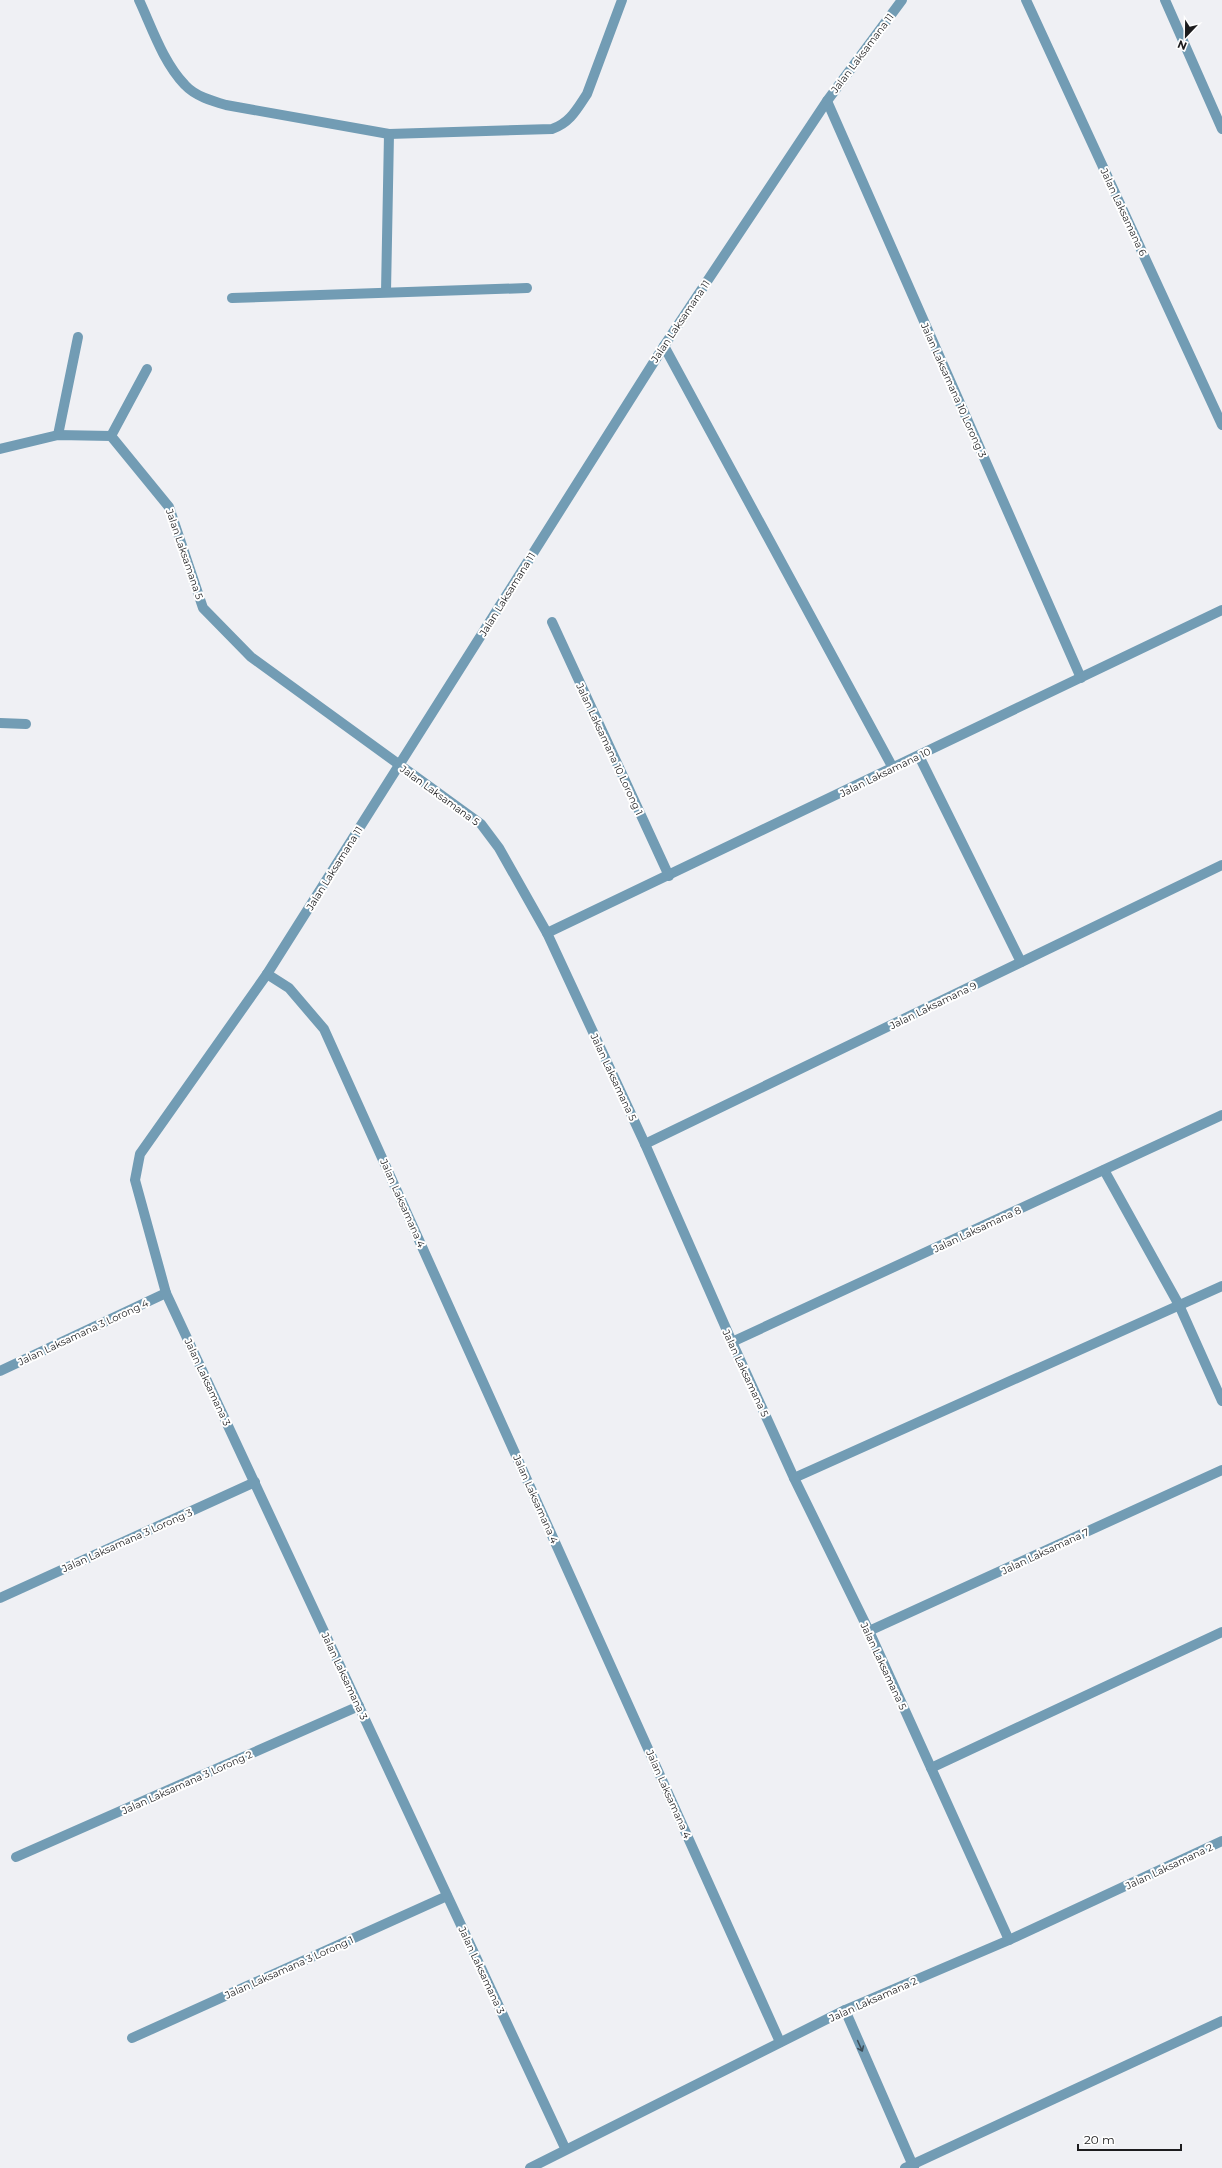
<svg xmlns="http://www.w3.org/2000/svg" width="1222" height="2168" viewBox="0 0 1222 2168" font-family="Montserrat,sans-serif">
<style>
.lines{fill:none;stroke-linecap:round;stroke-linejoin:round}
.service{stroke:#729cb4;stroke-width:10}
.minor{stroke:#729cb4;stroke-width:10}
.tertiary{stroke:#729cb4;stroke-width:10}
.oneway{stroke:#3e4f5a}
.labels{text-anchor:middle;stroke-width:4;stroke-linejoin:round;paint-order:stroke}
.street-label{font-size:10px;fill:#1c1c1e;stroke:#fff}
</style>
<rect width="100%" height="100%" fill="#eff0f4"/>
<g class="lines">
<g class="service">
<path d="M0 723 26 724"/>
<path d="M919 756 1021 962"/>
<path d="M1104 1170 1179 1305 1222 1401"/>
<path d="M794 1478 1222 1286"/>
<path d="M931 1768 1222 1632"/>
<path d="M845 2010 914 2168"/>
<path d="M905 2168 1222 2021"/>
</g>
<g class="minor">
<path d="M139 0C152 28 163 62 185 85 195 96 212 101 226 105L389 134 552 129C570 123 577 109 587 94L622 0"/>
<path d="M1026 0 1222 425"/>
<path d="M827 101 1081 678"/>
<path d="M386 292 389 134"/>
<path d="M232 298 527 288"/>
<path d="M664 346 893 768"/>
<path d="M58 435 78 337"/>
<path d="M111 436 147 369"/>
<path d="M0 449 58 435 111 436 169 507 203 608 251 657 481 824 499 848 547 933 645 1144 732 1342 794 1478 869 1631 1009 1940"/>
<path d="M552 622 669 876"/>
<path d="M547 933 1222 610"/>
<path d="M267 974 289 988 324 1029 780 2042"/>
<path d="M645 1144 1222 865"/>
<path d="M732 1342 1222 1115"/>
<path d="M0 1371 166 1293"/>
<path d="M0 1598 255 1482"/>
<path d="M869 1631 1222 1470"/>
<path d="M16 1857 359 1706"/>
<path d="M132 2038 447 1896"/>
<path d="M565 2148 166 1293 135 1180 140 1154 267 974 664 346 827 101 902 0"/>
<path d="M530 2168 845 2010 1009 1940 1222 1841"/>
</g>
<path class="tertiary" d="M1165 0 1222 129"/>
</g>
<defs><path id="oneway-shaft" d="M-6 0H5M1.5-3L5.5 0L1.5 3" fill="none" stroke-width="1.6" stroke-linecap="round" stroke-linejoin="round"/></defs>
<use class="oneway" href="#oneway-shaft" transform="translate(860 2046) rotate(66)"/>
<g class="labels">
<g class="street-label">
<text transform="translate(862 53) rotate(-53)" y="4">Jalan Laksamana 11</text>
<text transform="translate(1124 212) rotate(65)" y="4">Jalan Laksamana 6</text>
<text transform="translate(680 321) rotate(-56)" y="4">Jalan Laksamana 11</text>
<text transform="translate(954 390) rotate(66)" y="4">Jalan Laksamana 10 Lorong 3</text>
<text transform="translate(185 554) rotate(71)" y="4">Jalan Laksamana 5</text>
<text transform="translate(507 594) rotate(-58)" y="4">Jalan Laksamana 11</text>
<text transform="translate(610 749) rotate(65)" y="4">Jalan Laksamana 10 Lorong 1</text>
<text transform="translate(885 772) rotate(-26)" y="4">Jalan Laksamana 10</text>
<text transform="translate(440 795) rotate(36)" y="4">Jalan Laksamana 5</text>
<text transform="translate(334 868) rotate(-58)" y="4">Jalan Laksamana 11</text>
<text transform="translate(933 1005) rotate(-26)" y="4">Jalan Laksamana 9</text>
<text transform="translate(614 1077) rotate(65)" y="4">Jalan Laksamana 5</text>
<text transform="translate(403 1203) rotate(66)" y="4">Jalan Laksamana 4</text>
<text transform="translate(977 1229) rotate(-25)" y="4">Jalan Laksamana 8</text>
<text transform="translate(83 1332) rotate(-25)" y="4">Jalan Laksamana 3 Lorong 4</text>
<text transform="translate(746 1373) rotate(65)" y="4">Jalan Laksamana 5</text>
<text transform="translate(208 1382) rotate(65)" y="4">Jalan Laksamana 3</text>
<text transform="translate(536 1499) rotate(66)" y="4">Jalan Laksamana 4</text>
<text transform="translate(127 1540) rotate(-24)" y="4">Jalan Laksamana 3 Lorong 3</text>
<text transform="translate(1045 1551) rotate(-25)" y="4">Jalan Laksamana 7</text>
<text transform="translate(884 1666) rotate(65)" y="4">Jalan Laksamana 5</text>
<text transform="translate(345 1676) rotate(65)" y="4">Jalan Laksamana 3</text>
<text transform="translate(187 1782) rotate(-24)" y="4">Jalan Laksamana 3 Lorong 2</text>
<text transform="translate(669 1794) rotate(66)" y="4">Jalan Laksamana 4</text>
<text transform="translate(1169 1866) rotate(-25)" y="4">Jalan Laksamana 2</text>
<text transform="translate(289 1967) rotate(-24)" y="4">Jalan Laksamana 3 Lorong 1</text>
<text transform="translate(482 1970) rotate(65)" y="4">Jalan Laksamana 3</text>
<text transform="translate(873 1999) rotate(-24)" y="4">Jalan Laksamana 2</text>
</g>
</g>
<g transform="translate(1186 36) rotate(202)" stroke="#ffffff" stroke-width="3" paint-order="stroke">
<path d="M0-3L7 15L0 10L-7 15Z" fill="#1c1c1e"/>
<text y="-6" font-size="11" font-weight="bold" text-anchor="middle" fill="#1c1c1e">N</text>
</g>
<path d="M1078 2144v6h103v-6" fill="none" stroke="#1c1c1e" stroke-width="2"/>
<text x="1084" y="2144" font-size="12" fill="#1c1c1e" stroke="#ffffff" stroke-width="3" paint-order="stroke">20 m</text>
</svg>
